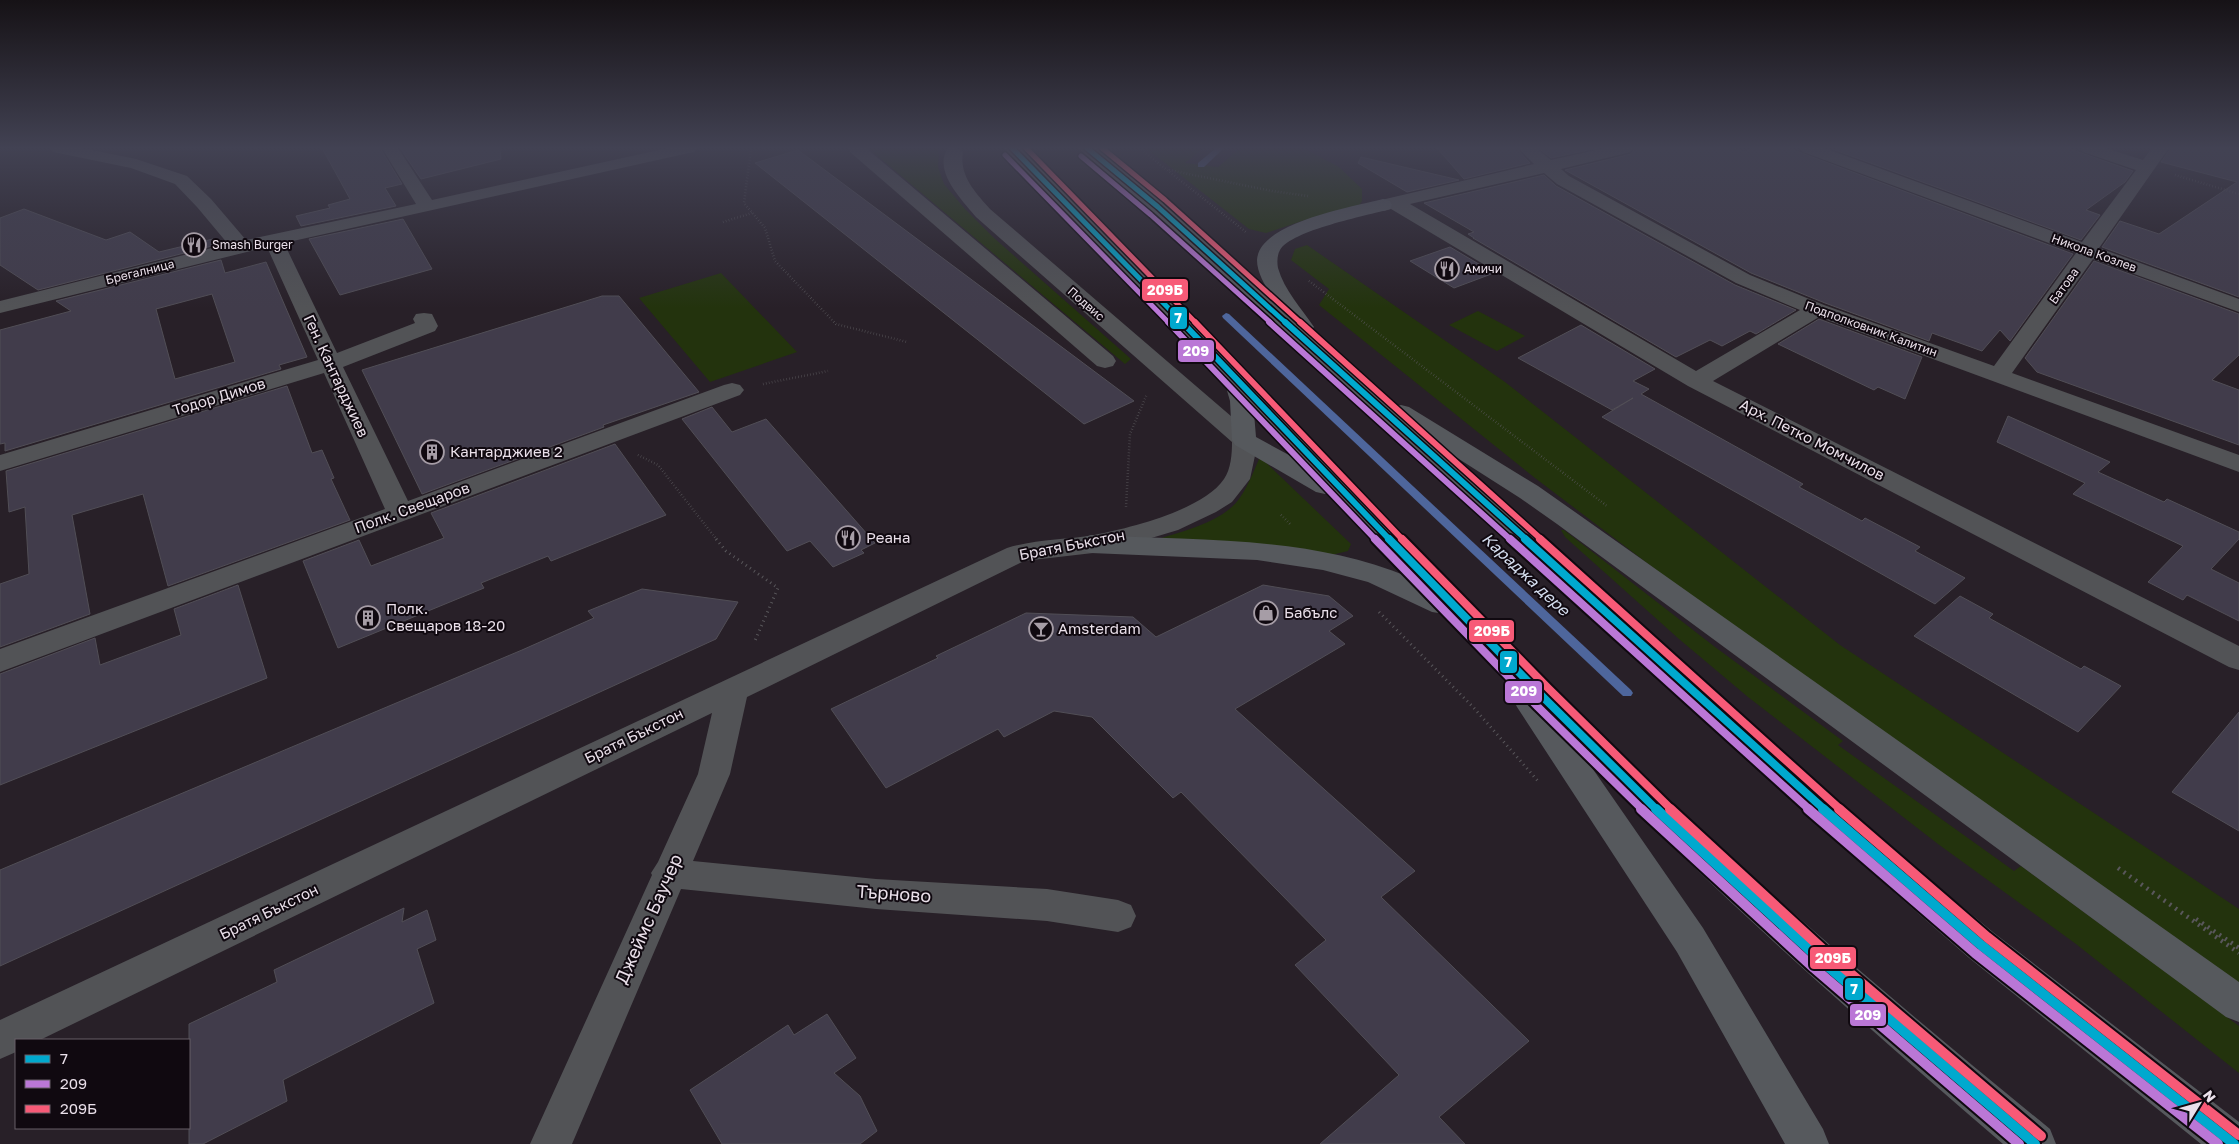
<svg xmlns="http://www.w3.org/2000/svg" width="2239" height="1144" viewBox="0 0 2239 1144" font-family="'Golos Text',sans-serif">
<style>
.green{fill:#23330d}
.lines{fill:none;stroke-linecap:round;stroke-linejoin:round}
.stream{fill:#4e669c;fill-rule:evenodd}
.building{fill:#413c4b;stroke:#514e56;fill-rule:evenodd}
.path-far2{stroke:#59575b;stroke-width:2.5;stroke-dasharray:0.5 2.5;stroke-linecap:butt}
.path-far1{stroke:#59575b;stroke-width:3;stroke-dasharray:1 4;stroke-linecap:butt}
.path{stroke:#59575b;stroke-width:4.5;stroke-dasharray:2 5;stroke-linecap:butt}
.minor{fill:#525356;fill-rule:evenodd}
.highway{fill:#56595d;fill-rule:evenodd}
.bus-1-far3-casing{stroke:#100910;stroke-width:8}
.bus-1-far2-casing{stroke:#100910;stroke-width:9}
.bus-1-far1-casing{stroke:#100910;stroke-width:12}
.bus-1-casing{stroke:#100910;stroke-width:14}
.bus-2-far3-casing{stroke:#100910;stroke-width:8}
.bus-2-far2-casing{stroke:#100910;stroke-width:9}
.bus-2-far1-casing{stroke:#100910;stroke-width:12}
.bus-2-casing{stroke:#100910;stroke-width:14}
.bus-3-far3-casing{stroke:#100910;stroke-width:8}
.bus-3-far2-casing{stroke:#100910;stroke-width:9}
.bus-3-far1-casing{stroke:#100910;stroke-width:12}
.bus-3-casing{stroke:#100910;stroke-width:14}
.bus-1-far3{stroke:#00a9ce;stroke-width:5}
.bus-1-far2{stroke:#00a9ce;stroke-width:6}
.bus-1-far1{stroke:#00a9ce;stroke-width:8}
.bus-1{stroke:#00a9ce;stroke-width:10}
.bus-2-far3{stroke:#ba77d6;stroke-width:5}
.bus-2-far2{stroke:#ba77d6;stroke-width:6}
.bus-2-far1{stroke:#ba77d6;stroke-width:8}
.bus-2{stroke:#ba77d6;stroke-width:10}
.bus-3-far3{stroke:#f75a77;stroke-width:5}
.bus-3-far2{stroke:#f75a77;stroke-width:6}
.bus-3-far1{stroke:#f75a77;stroke-width:8}
.bus-3{stroke:#f75a77;stroke-width:10}
.labels{text-anchor:middle;stroke-width:4;stroke-linejoin:round;paint-order:stroke}
.far-poi-label{font-size:12px;fill:#eae0ea;stroke:#100910;text-anchor:start}
.far-street-label{font-size:12px;fill:#eae0ea;stroke:#100910}
.street-label{font-size:15px;fill:#eae0ea;stroke:#100910}
.poi-label{font-size:15px;fill:#eae0ea;stroke:#100910;text-anchor:start}
.water-label{font-size:16px;font-style:italic;fill:#d4ddee;stroke:#100910}
.near-street-label{font-size:18px;fill:#eae0ea;stroke:#100910}
.line-badge{stroke:#100910;stroke-width:2}
.badge-label{font-size:14px;text-anchor:middle;font-weight:bold;fill:#fff}
</style>
<rect width="100%" height="100%" fill="#282028"/>
<g class="green">
<path d="M868 148H946L939 151 938 167 944 184 965 209 994 238 1131 359 1125 364Z"/>
<path d="M1146 148H1203L1185 163 1218 167 1240 148H1303L1339 167 1362 189V201L1359 206 1305 220 1266 233 1249 229Z"/>
<path d="M1307 245 1505 382 1840 645 2239 909V986L1717 616 1535 478 1319 305 1329 289 1291 260 1295 249Z"/>
<path d="M721 273 797 352 710 382 639 298Z"/>
<path d="M1478 311 1525 336 1497 351 1449 325Z"/>
<path d="M1260 457 1351 544 1348 551 1331 555 1148 542C1176 533 1225 523 1241 496 1249 484 1254 470 1260 457Z"/>
<path d="M1561 530H1564L1715 647 1843 741 1838 745 2014 871 2021 866 2239 1026V1073L2076 944 1938 844 1748 697 1679 639 1565 537Z"/>
</g>
<g class="lines">
<g class="stream">
<path d="M1216 148H1224L1204 167H1198V163Z"/>
<path d="M1226 313 1229 314 1631 690 1633 693 1631 696H1623L1223 318 1222 316Z"/>
</g>
</g>
<g class="building">
<path d="M322 148H380L402 184 385 188 396 206 301 226 296 216 330 208 328 205 350 199Z"/>
<path d="M400 148H500L501 159 421 179Z"/>
<path d="M1437 148H1516L1530 163 1464 179Z"/>
<path d="M1538 148H1598L1551 158Z"/>
<path d="M1635 148H1734L1744 152 1754 148H1788L2073 254 2010 341 2000 330 1982 351 1932 333 1929 341 1825 303 1751 273 1565 170 1631 154Z"/>
<path d="M1841 148H2067L2133 171 2125 182 2086 210 2100 215 2081 240 1835 150Z"/>
<path d="M2171 148H2239V297L2102 247 2120 221 2159 234 2237 182 2161 162Z"/>
<path d="M798 150 1134 401 1084 424 755 163Z"/>
<path d="M1361 157 1459 180 1407 192 1358 163Z"/>
<path d="M1544 175 1556 186 1735 285 1796 310 1756 334 1750 331 1722 346 1710 340 1676 357 1473 238H1474L1468 234 1474 232 1424 203Z"/>
<path d="M24 209 106 240 130 232 159 252 213 239 216 245 38 290 0 265V218Z"/>
<path d="M403 219 432 269 340 295 309 239Z"/>
<path d="M1450 247 1494 273 1454 288 1410 261Z"/>
<path d="M221 260 225 273 266 262 307 357 279 365 281 369 5 451V443L0 444V330L71 311 56 301ZM212 294 235 362 175 379 156 309Z"/>
<path d="M2094 261 2239 314V355L2212 380 2239 390V445L2037 372 2025 358Z"/>
<path d="M602 296H619L699 392 603 425 604 427 422 494 362 370Z"/>
<path d="M1819 319 1922 357 1905 399 1878 387 1874 390 1778 344Z"/>
<path d="M1581 325 1655 369 1633 381 1649 389 1641 394 1803 484 1799 487 1862 521 1865 518 1920 547 1915 551 1965 578 1935 604 1602 417 1633 398 1612 410 1518 358Z"/>
<path d="M287 386 312 453 322 450 334 478 331 479 350 520 168 586 143 494 72 515 90 614 0 647V584L29 574 25 507 9 512 6 471Z"/>
<path d="M712 407 732 432 766 419 875 543 861 550 864 553 833 567 810 541 787 551 682 419Z"/>
<path d="M2008 416 2110 462 2098 472 2164 502 2167 499 2239 532V539L2211 569 2239 583V621L2187 595 2183 600 2148 582 2183 546 2073 494 2085 483 1997 442Z"/>
<path d="M615 444 666 515 551 561 548 556 481 583 484 588 338 648 303 561 359 540 371 566 444 538 431 513Z"/>
<path d="M238 585 267 678 0 785V674L95 638 100 665 181 635 174 609Z"/>
<path d="M1263 585 1329 596 1353 616 1329 631 1345 644 1235 709 1415 871 1381 897 1529 1041 1439 1117 1465 1144H1320L1399 1075 1295 965 1326 940 1181 792 1173 798 1092 717 1054 711 1004 737 998 729 886 788 831 709 938 658 936 656 1026 613 1133 617 1156 637Z"/>
<path d="M642 589 738 602 716 639 0 966V870L522 650 594 618 588 611Z"/>
<path d="M1960 596 1993 614 1989 618 2081 669 2084 666 2121 686 2078 732 1914 636Z"/>
<path d="M2239 712V831L2172 792Z"/>
<path d="M404 908 402 922 427 910 436 940 417 949 434 1003 283 1080 287 1101 203 1144H189V1024L277 982 274 970Z"/>
<path d="M827 1014 856 1058 834 1073 860 1096 877 1131 860 1144H722L690 1090 788 1025 794 1035Z"/>
</g>
<g class="lines">
<g class="path-far2">
<path d="M751 148 744 203 765 228 775 261 836 324 907 342"/>
<path d="M1139 148 1246 232"/>
<path d="M1169 170 1272 191 1308 196"/>
<path d="M2175 175 2239 194"/>
<path d="M723 222 752 213"/>
<path d="M1309 281 1607 506"/>
<path d="M763 384 828 371"/>
<path d="M638 455 658 465 717 540"/>
<path d="M1126 507 1130 434 1147 394"/>
<path d="M1281 515 1291 525"/>
</g>
<g class="path-far1">
<path d="M716 539 726 551 778 588 754 643"/>
<path d="M1379 612 1473 707 1538 781"/>
</g>
<g class="path">
<path d="M2118 868 2239 953"/>
<path d="M2196 919 2239 948"/>
</g>
<g class="minor">
<path d="M51 148H82L136 159 187 176 211 199 246 240 416 204 382 148H398L432 200 668 148H697L695 152 689 153 284 243 337 353 415 323 413 319 416 314 424 313 432 314 438 326 435 331 343 367 408 501 724 385 732 383 740 385 744 390 740 395 0 672V649L385 509 324 373 0 471V455L318 360 267 247 0 313V301L228 244 197 207 175 184 131 168 53 152Z"/>
<path d="M848 148H866L1113 356 1116 361 1113 366 1105 368 1097 366 850 152Z"/>
<path d="M948 148H957L963 152C959 176 975 192 990 209L1253 435 1256 440V451L1250 479 1232 502 1216 512 1178 530 1128 545 1093 553 1024 561 747 697 730 774 693 861 876 879 1047 889 1118 900 1131 905 1136 916 1131 927 1118 932 1047 921 876 909 681 889 572 1144H530L652 875 651 873 658 862 698 774 712 713 40 1040H16V1052L0 1059V1020L1007 548C1037 539 1065 540 1094 535 1130 528 1203 510 1224 479 1231 469 1232 454 1232 442L976 217C963 201 932 171 948 148Z"/>
<path d="M1518 148H1536L1551 160 1605 148H1633L1631 152 1561 169 1569 176 1750 275 1824 305 1994 366 2076 253 1803 152 1801 148H1824L2082 242 2136 170 2083 152 2081 148H2105L2143 160 2152 148H2169L2099 248 2239 299V312L2093 259 2012 373 2239 455V472L1819 317 1713 381 2239 646V670L2229 667 1688 386 1391 209 1384 211 1377 209 1375 205 1377 201 1534 164ZM1544 173 1557 184 1736 283 1800 310 1696 371 1410 204Z"/>
</g>
<g class="highway">
<path d="M1004 148H1021C1228 352 1425 567 1635 768 1767 895 1908 1013 2050 1129L2056 1144H2003C1860 1021 1719 897 1588 762L1703 928 1823 1129 1829 1144H1785L1677 952 1517 707 1513 699 1519 690 1445 614 1432 612 1368 582 1323 570 1257 560 1091 553 1082 550 1078 544 1082 538 1091 535C1198 541 1308 535 1409 577L1330 493 1325 494 1316 492 1235 445 1232 440 1230 401 1224 380ZM1254 413 1300 461 1256 437Z"/>
<path d="M1078 148H1097L1165 203 1276 302C1268 290 1257 275 1257 260 1259 222 1353 207 1383 199L1390 201 1392 205 1390 209C1366 216 1292 230 1280 250 1277 255 1277 263 1278 268 1284 290 1302 309 1314 327L1310 332 1394 407 1401 405 1409 407 1538 486 1575 512 2239 982V1022L2226 1017 1557 524 1520 498 1437 445 1879 838 1994 933 2239 1122V1144H2201L1968 957 1855 858 1151 211Z"/>
</g>
<g class="bus-1-far3-casing">
<g id="bus-1-far3">
<path d="M1012 148 1183 323"/>
<path d="M1087 148 1158 207 1286 323"/>
</g>
</g>
<g class="bus-1-far2-casing">
<g id="bus-1-far2">
<path d="M1182 322 1390 540"/>
<path d="M1285 322 1527 540"/>
</g>
</g>
<g class="bus-1-far1-casing">
<g id="bus-1-far1">
<path d="M1389 539 1545 699 1657 810"/>
<path d="M1525 539 1825 810"/>
</g>
</g>
<g class="bus-1-casing">
<g id="bus-1">
<path d="M1656 809 1825 964 2035 1144"/>
<path d="M1823 809 1981 945 2234 1144"/>
</g>
</g>
<g class="bus-2-far3-casing">
<g id="bus-2-far3">
<path d="M1005 155 1169 323"/>
<path d="M1081 156 1151 215 1271 323"/>
</g>
</g>
<g class="bus-2-far2-casing">
<g id="bus-2-far2">
<path d="M1168 322 1376 540"/>
<path d="M1269 322 1511 540"/>
</g>
</g>
<g class="bus-2-far1-casing">
<g id="bus-2-far1">
<path d="M1375 539 1538 707 1643 810"/>
<path d="M1510 539 1810 810"/>
</g>
</g>
<g class="bus-2-casing">
<g id="bus-2">
<path d="M1641 809 1814 968 2019 1144"/>
<path d="M1808 809 1975 953 2218 1144"/>
</g>
</g>
<g class="bus-3-far3-casing">
<g id="bus-3-far3">
<path d="M1026 148 1196 323"/>
<path d="M1102 148 1165 200 1301 323"/>
</g>
</g>
<g class="bus-3-far2-casing">
<g id="bus-3-far2">
<path d="M1195 322 1403 540"/>
<path d="M1300 322 1542 540"/>
</g>
</g>
<g class="bus-3-far1-casing">
<g id="bus-3-far1">
<path d="M1402 539 1549 689 1672 810"/>
<path d="M1540 539 1841 810"/>
</g>
</g>
<g class="bus-3-casing">
<g id="bus-3">
<path d="M1670 809 1830 956 2041 1136"/>
<path d="M1839 809 1987 937 2239 1135"/>
</g>
</g>
<use href="#bus-1-far3" class="bus-1-far3"/>
<use href="#bus-1-far2" class="bus-1-far2"/>
<use href="#bus-1-far1" class="bus-1-far1"/>
<use href="#bus-1" class="bus-1"/>
<use href="#bus-2-far3" class="bus-2-far3"/>
<use href="#bus-2-far2" class="bus-2-far2"/>
<use href="#bus-2-far1" class="bus-2-far1"/>
<use href="#bus-2" class="bus-2"/>
<use href="#bus-3-far3" class="bus-3-far3"/>
<use href="#bus-3-far2" class="bus-3-far2"/>
<use href="#bus-3-far1" class="bus-3-far1"/>
<use href="#bus-3" class="bus-3"/>
</g>
<linearGradient id="sky" x2="0" y2="1"><stop stop-color="#161216"/><stop offset="0.48" stop-color="#424253"/><stop offset="1" stop-color="#424253" stop-opacity="0"/></linearGradient>
<rect width="2239" height="308" fill="url(#sky)"/>
<defs>
<g id="restaurant-ring" transform="scale(1.25)"><circle r="9.5" fill="#100910" stroke="#a69da6" stroke-width="1.5"/><path d="M-5-6h1v4h1v-4h1v4h1v-4h1v5L-1.5 .5V6h-2V.5L-5-1ZM5-6V6H3V1.5H1.5Q1.5-4 5-6Z" fill="#a69da6"/></g>
<g id="building-ring" transform="scale(1.25)"><circle r="9.5" fill="#100910" stroke="#a69da6" stroke-width="1.5"/><path d="M-4-6H4V6H1V3H-1V6H-4ZM-2.5-4.3h1.7v1.8h-1.7ZM.8-4.3h1.7v1.8H.8ZM-2.5-1h1.7V.8h-1.7ZM.8-1h1.7V.8H.8Z" fill="#a69da6"/></g>
<g id="shop-ring" transform="scale(1.25)"><circle r="9.5" fill="#100910" stroke="#a69da6" stroke-width="1.5"/><path d="M-5-2.5h2.3a2.7 3.5 0 0 1 5.4 0H5L5.5 6h-11ZM-1.5-2.5h3a1.5 2.3 0 0 0-3 0Z" fill="#a69da6"/></g>
<g id="bar-ring" transform="scale(1.25)"><circle r="9.5" fill="#100910" stroke="#a69da6" stroke-width="1.5"/><path d="M-6-5H6L.8 .8V4.5H3.5V6h-7V4.5H-.8V.8Z" fill="#a69da6"/></g>
</defs>
<g fill-rule="evenodd">
<use href="#restaurant-ring" x="194" y="245"/>
<use href="#restaurant-ring" x="1447" y="269"/>
<use href="#building-ring" x="432" y="452"/>
<use href="#restaurant-ring" x="848" y="538"/>
<use href="#shop-ring" x="1266" y="613"/>
<use href="#building-ring" x="368" y="618"/>
<use href="#bar-ring" x="1041" y="629"/>
</g>
<g class="labels">
<g class="far-poi-label">
<text x="212" y="249">Smash Burger</text>
<text x="1464" y="273">Амичи</text>
</g>
<g class="far-street-label">
<text transform="translate(2094 253) rotate(20)" y="4">Никола Козлев</text>
<text transform="translate(140 272) rotate(-14)" y="4">Брегалница</text>
<text transform="translate(2064 286) rotate(-54)" y="4">Батова</text>
<text transform="translate(1086 304) rotate(41)" y="4">Подвис</text>
<text transform="translate(1871 329) rotate(20)" y="4">Подполковник Калитин</text>
</g>
<g class="street-label">
<text transform="translate(336 376) rotate(65)" y="5">Ген. Кантарджиев</text>
<text transform="translate(219 397) rotate(-17)" y="5">Тодор Димов</text>
<text transform="translate(1812 440) rotate(27)" y="5">Арх. Петко Момчилов</text>
<text transform="translate(412 508) rotate(-20)" y="5">Полк. Свещаров</text>
<text transform="translate(1072 545) rotate(-11)" y="5">Братя Бъкстон</text>
<text transform="translate(634 736) rotate(-26)" y="5">Братя Бъкстон</text>
<text transform="translate(269 912) rotate(-26)" y="5">Братя Бъкстон</text>
</g>
<g class="poi-label">
<text x="450" y="457">Кантарджиев 2</text>
<text x="866" y="543">Реана</text>
<text x="386" y="614">Полк.<tspan x="386" dy="17">Свещаров 18-20</tspan></text>
<text x="1284" y="618">Бабълс</text>
<text x="1058" y="634">Amsterdam</text>
</g>
<g class="water-label">
<text transform="translate(1526 574) rotate(43)" y="6">Караджа дере</text>
</g>
<g class="near-street-label">
<text transform="translate(894 894) rotate(4)" y="6">Търново</text>
<text transform="translate(649 919) rotate(-66)" y="6">Джеймс Баучер</text>
</g>
</g>
<g class="line-badge">
<rect x="1141" y="278" width="48" height="24" rx="5" fill="#f75a77"/>
<rect x="1169" y="306" width="19" height="24" rx="5" fill="#00a9ce"/>
<rect x="1177" y="339" width="38" height="24" rx="5" fill="#ba77d6"/>
<rect x="1468" y="619" width="47" height="24" rx="5" fill="#f75a77"/>
<rect x="1499" y="650" width="19" height="24" rx="5" fill="#00a9ce"/>
<rect x="1504" y="680" width="39" height="24" rx="5" fill="#ba77d6"/>
<rect x="1809" y="946" width="48" height="24" rx="5" fill="#f75a77"/>
<rect x="1844" y="977" width="20" height="24" rx="5" fill="#00a9ce"/>
<rect x="1849" y="1003" width="38" height="24" rx="5" fill="#ba77d6"/>
</g>
<g class="badge-label">
<text x="1165" y="295">209Б</text>
<text x="1178" y="323">7</text>
<text x="1196" y="356">209</text>
<text x="1492" y="636">209Б</text>
<text x="1508" y="667">7</text>
<text x="1524" y="696">209</text>
<text x="1833" y="963">209Б</text>
<text x="1854" y="994">7</text>
<text x="1868" y="1020">209</text>
</g>
<rect x="15" y="1039" width="175" height="90" fill="#100910" stroke="#675f67"/>
<rect x="25" y="1055" width="25" height="8" fill="#00a9ce" stroke="#675f67"/>
<text x="60" y="1064" font-size="15" fill="#eae0ea">7</text>
<rect x="25" y="1080" width="25" height="8" fill="#ba77d6" stroke="#675f67"/>
<text x="60" y="1089" font-size="15" fill="#eae0ea">209</text>
<rect x="25" y="1105" width="25" height="8" fill="#f75a77" stroke="#675f67"/>
<text x="60" y="1114" font-size="15" fill="#eae0ea">209Б</text>
<g transform="translate(2199 1104) rotate(53)" stroke="#100910" stroke-width="4" paint-order="stroke">
<path d="M0-4L9 19L0 12L-9 19Z" fill="#eae0ea"/>
<text y="-8" font-size="14" font-weight="bold" text-anchor="middle" fill="#eae0ea">N</text>
</g>
</svg>
